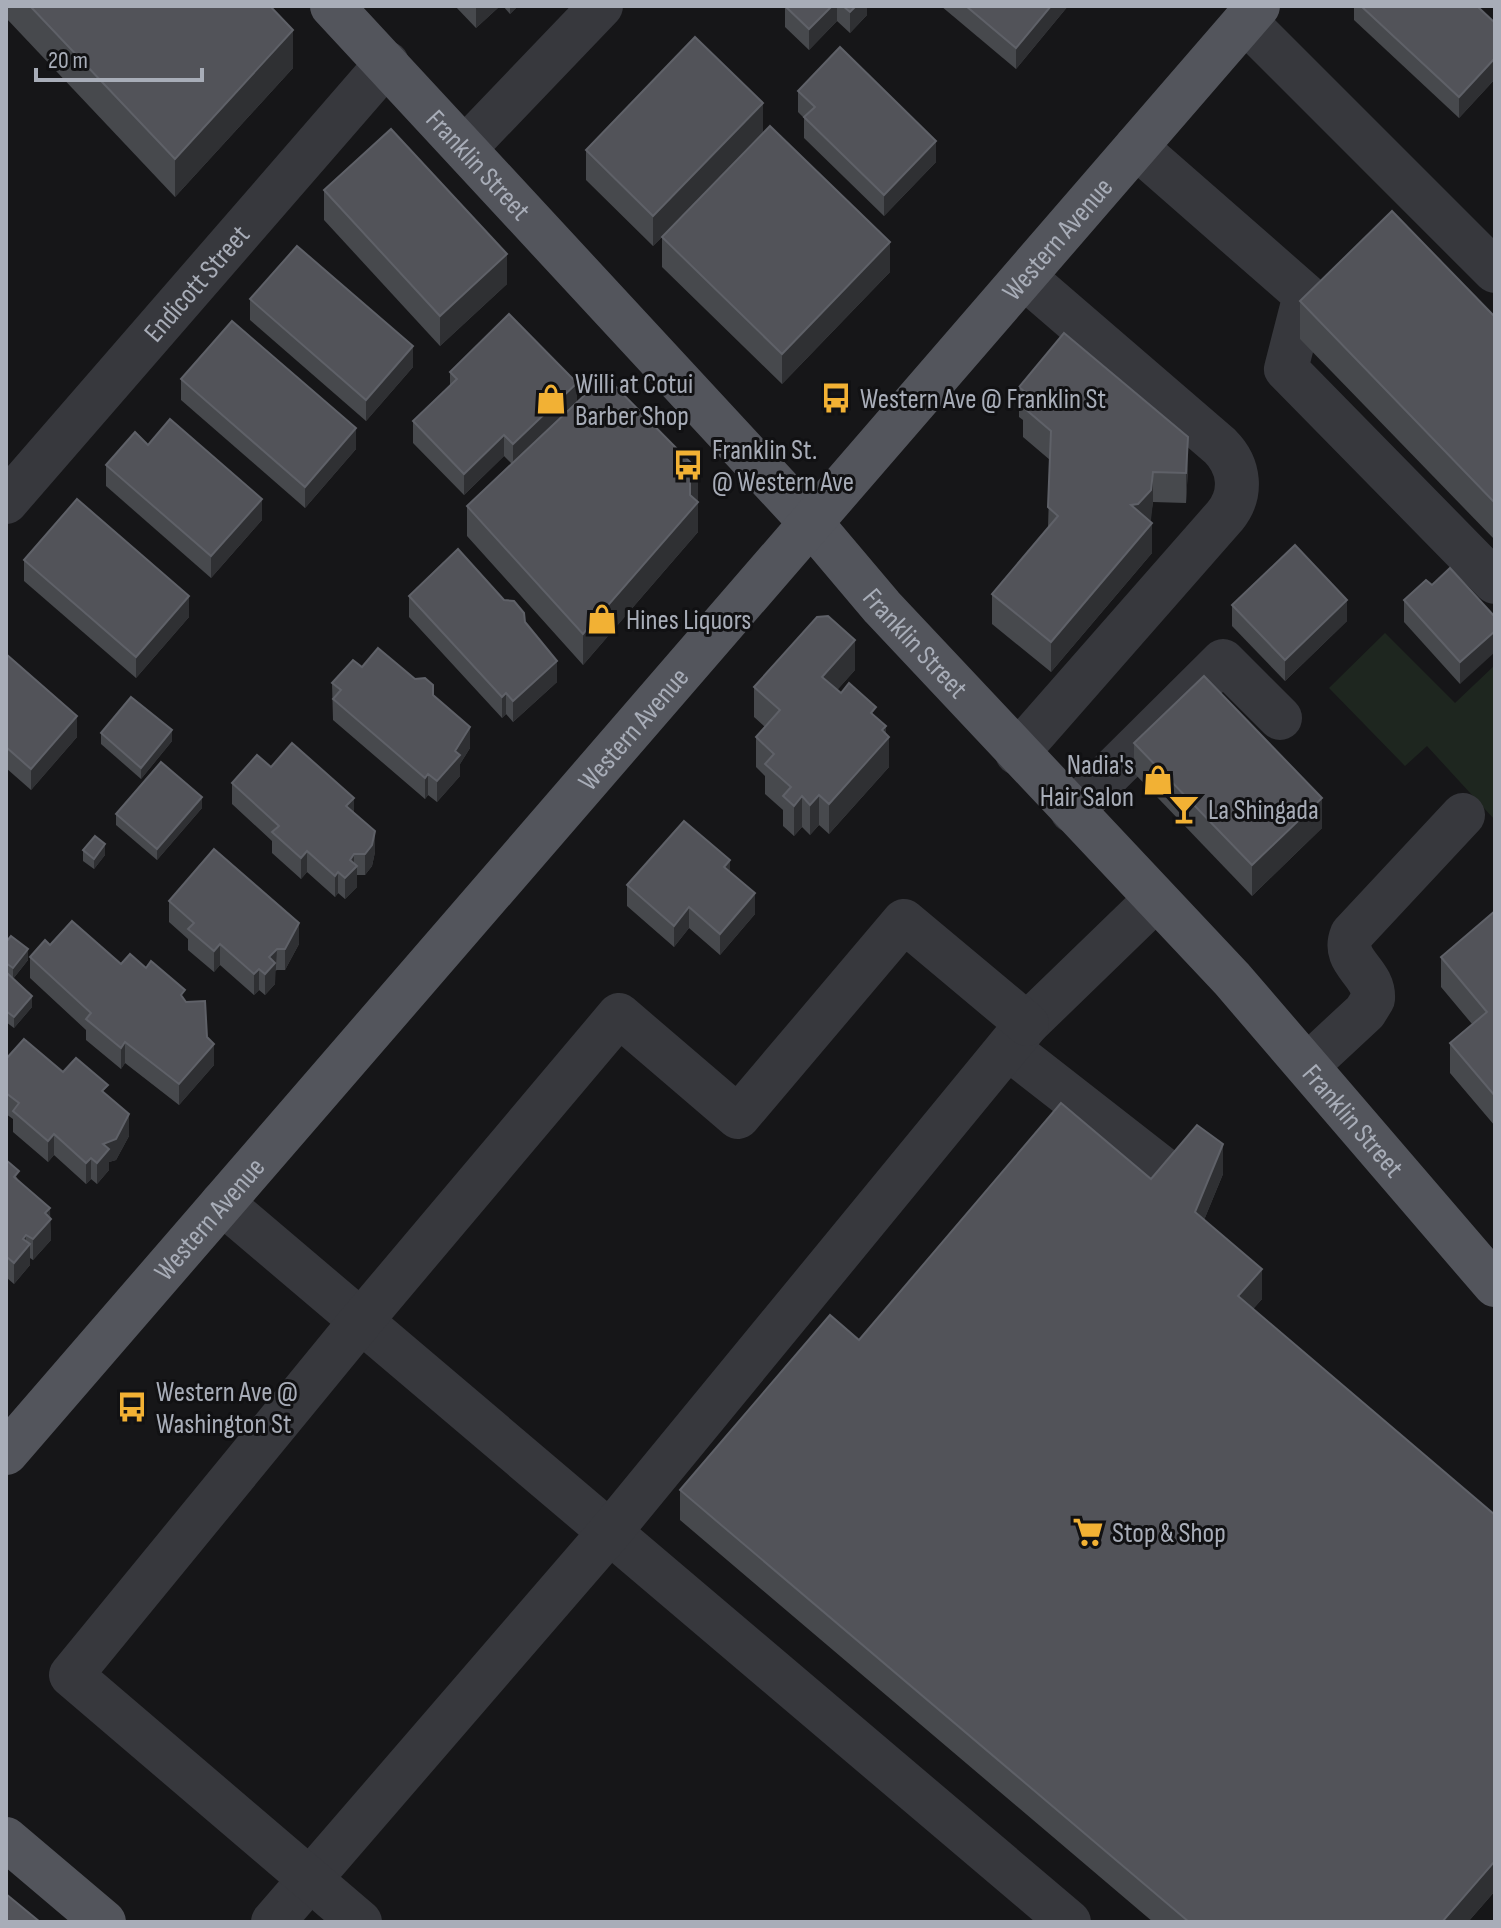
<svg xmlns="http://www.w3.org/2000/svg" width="1501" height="1928" viewBox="0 0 1501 1928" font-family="'Sofia Sans Condensed',sans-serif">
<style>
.green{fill:#1e261f}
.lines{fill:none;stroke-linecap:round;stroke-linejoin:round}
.minor{stroke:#37383d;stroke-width:44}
.major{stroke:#53555c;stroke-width:44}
.wall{fill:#47494d}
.shaded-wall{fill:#2f3033}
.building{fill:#525359;stroke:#5f6168;stroke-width:2}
.labels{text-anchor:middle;stroke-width:6;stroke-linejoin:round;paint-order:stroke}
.street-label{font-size:28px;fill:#a8adb8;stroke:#111113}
.poi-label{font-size:28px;fill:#a8adb8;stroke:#111113;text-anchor:start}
</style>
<rect width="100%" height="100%" fill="#161618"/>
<path class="green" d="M1385 633 1455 703 1495 665 1494 819 1427 746 1405 766 1329 688Z"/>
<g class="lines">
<g class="minor">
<path d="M1245 21 1495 271"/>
<path d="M466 147 601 6"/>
<path d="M1136 147 1305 295 1286 369 1495 582"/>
<path id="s1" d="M6 502 387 63"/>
<path d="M1017 753 1225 516C1243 494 1240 466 1220 446L1024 277"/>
<path d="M1072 811 1223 661 1280 718"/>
<path d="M1008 1048 1172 1176"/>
<path d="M1308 1065 1365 1012 1373 999C1375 971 1340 963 1352 934L1463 815"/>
<path d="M222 1203 1069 1922"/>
<path d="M273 1922 609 1533 1027 1024 1156 899"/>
<path d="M360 1922 71 1675 361 1321 619 1015 738 1117 904 921 1027 1024"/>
</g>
<g class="major">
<path id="s2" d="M332 6 811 523 882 607 1232 979 1495 1285"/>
<path id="s3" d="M6 1453 1258 6"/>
<path d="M6 1839 104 1922"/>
</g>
</g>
<g class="wall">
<path d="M6 6H270L293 68 175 197 6 18Z"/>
<path d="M455 6H500L476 28Z"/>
<path d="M503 6H518L510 14Z"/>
<path d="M785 6H867V15L850 33 837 21 809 50 785 27Z"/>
<path d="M941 6H1068L1016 69Z"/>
<path d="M1354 6H1477L1495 23V79L1459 118 1354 20Z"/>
<path d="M798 91 936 162 884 216 804 138V118L798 112Z"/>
<path d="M763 133 890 272 782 384 662 267V237L653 246 586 180V150Z"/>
<path d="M324 190 507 284 440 346 324 220Z"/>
<path d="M250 299 413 367 366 421 250 320Z"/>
<path d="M1300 301 1495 317V540L1300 339Z"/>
<path d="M450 372 577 403 698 501V532L583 665 467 536V506L512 464 504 456 464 495 413 443V421L450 386Z"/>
<path d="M181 379 356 449 305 508 181 400Z"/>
<path d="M1019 387 1188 467 1186 503 1153 502 1150 521 1152 553 1051 672 992 624V594L1048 528 1050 460 1023 437V420L1019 417Z"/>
<path d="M148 445 262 520 211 578 106 486V465Z"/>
<path d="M24 560 189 617 136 678 24 581Z"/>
<path d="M409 596 525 622 557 682 513 722 506 714 502 718 409 617Z"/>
<path d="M1404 600 1495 617 1460 684 1404 622Z"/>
<path d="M1232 605 1347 621 1285 681 1232 626Z"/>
<path d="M6 654 77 737 31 790 6 768Z"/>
<path d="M362 667 433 695 470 748 460 764V776L437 802 428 795 425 799 333 720 332 683Z"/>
<path d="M855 670 837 690 876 718 886 734 889 767 829 834 819 825 810 835 802 827 794 836 783 826V810L765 794V776L756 767V737L765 727 754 717V687Z"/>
<path d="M101 733 172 741 141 779 101 744Z"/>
<path d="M1134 743 1322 828 1252 896 1134 773Z"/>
<path d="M271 767 354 813 375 852 372 866 365 875H357V887L345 899 338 893 335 897 307 872 301 879 272 853V841L232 804V783Z"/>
<path d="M202 808 157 860 116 825V814Z"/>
<path d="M83 850 105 855 94 869 83 861Z"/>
<path d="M730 872 755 914 720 955 689 928 674 947 627 906V885Z"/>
<path d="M169 901 299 944 285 970H277L275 971V984L265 995 259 990 254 995 220 965 214 972 188 950V939L169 922Z"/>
<path d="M1495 911V1126L1450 1073V1043L1472 1024 1441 987V957Z"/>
<path d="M6 942 28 960 13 979 32 1007 14 1028 6 1022Z"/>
<path d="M50 945 121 964 185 1001 214 1065 179 1105 125 1063 121 1069 86 1040V1030L30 978V957Z"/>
<path d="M6 1059 63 1072 108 1096 129 1136 116 1160 109 1162V1170L97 1184 91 1179 86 1184 54 1155 48 1162 13 1132V1119L6 1114Z"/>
<path d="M6 1160 19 1181 50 1218 51 1240 33 1260 30 1258V1265L14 1284 7 1278Z"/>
<path d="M1223 1174 1204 1220 1262 1299 1253 1309 1495 1891 1468 1922H1153L680 1520V1490L1151 1179Z"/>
</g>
<g class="shaded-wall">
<path d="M478 6H500L476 28V7Z"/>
<path d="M510 6H518L510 14Z"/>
<path d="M832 6H837V21L809 50V29Z"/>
<path d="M856 6H867V15L850 33V12Z"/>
<path d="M1051 6H1068L1016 69V48Z"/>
<path d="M293 30V68L175 197V159Z"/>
<path d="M1495 58V79L1459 118V97Z"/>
<path d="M763 103V133L653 246V216Z"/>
<path d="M936 141V162L884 216V195Z"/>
<path d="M890 242V272L782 384V354Z"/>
<path d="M507 254V284L440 346V316Z"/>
<path d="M413 346V367L366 421V400Z"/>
<path d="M577 383V404L513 465V444Z"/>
<path d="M356 428V449L305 508V487Z"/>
<path d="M504 435V456L464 495V474Z"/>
<path d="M1188 437V467L1186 503V473Z"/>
<path d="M698 470V501L690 510V480Z"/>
<path d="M1153 472V502L1151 520 1138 534 1131 505Z"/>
<path d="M262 499V520L211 578V556Z"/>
<path d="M698 502V532L583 665V634Z"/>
<path d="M1152 523V553L1051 672V642Z"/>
<path d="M189 596V617L136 678V657Z"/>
<path d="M1347 600V621L1285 681V660Z"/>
<path d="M1495 631V652L1460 684V662Z"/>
<path d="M855 640V670L822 707V677Z"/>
<path d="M557 661V682L513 722V701Z"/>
<path d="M506 693V714L502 718V697Z"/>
<path d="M77 716V737L31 790V769Z"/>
<path d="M886 726V740L889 737V767L829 834V804Z"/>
<path d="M470 727V748L460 764V776L437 802V781Z"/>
<path d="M172 730V741L141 779V768Z"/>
<path d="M428 774V795L425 799V778Z"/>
<path d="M819 795V825L810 835V805Z"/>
<path d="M802 796V827L794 836V806Z"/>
<path d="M202 797V808L157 860V849Z"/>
<path d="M354 798V819L346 806Z"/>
<path d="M1322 798V828L1252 896V865Z"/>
<path d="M375 831V852L372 866 365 875V854Z"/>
<path d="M105 844V855L94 869V859Z"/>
<path d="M307 851V872L301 879V858Z"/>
<path d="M354 854V868L357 866V887L345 899V878L350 860Z"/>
<path d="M730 860V881L724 867Z"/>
<path d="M338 872V893L335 897V876Z"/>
<path d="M755 893V914L720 955V934Z"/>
<path d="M689 907V928L674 947V926Z"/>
<path d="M299 923V944L285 970V949Z"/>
<path d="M220 944V965L214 972V951Z"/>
<path d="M28 949V960L13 979V968Z"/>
<path d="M277 949 275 984 265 995V974L269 957Z"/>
<path d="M259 969V990L254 995V974Z"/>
<path d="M32 996V1007L14 1028V1017Z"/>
<path d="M125 1042V1063L121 1069V1048Z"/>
<path d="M214 1044V1065L179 1105V1084Z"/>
<path d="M129 1114V1136L116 1160 109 1162V1170L97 1184V1163L103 1144Z"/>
<path d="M54 1134V1155L48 1162V1141Z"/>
<path d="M1223 1144V1174L1195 1242V1212Z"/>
<path d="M91 1158V1179L86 1184V1163Z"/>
<path d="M50 1208 51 1240 33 1260V1239L45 1213Z"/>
<path d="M26 1235V1248L30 1244V1265L14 1284V1263L23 1239Z"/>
<path d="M7 1257V1278L6 1279V1258Z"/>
<path d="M1262 1269V1299L1238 1326V1296Z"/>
<path d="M1495 1861V1891L1468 1922H1442Z"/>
</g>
<g class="building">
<path d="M30 6H270L293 30 175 159Z"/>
<path d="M785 6H832L809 29Z"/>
<path d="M843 6H856L850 12Z"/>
<path d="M966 6H1051L1016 48Z"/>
<path d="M1361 6H1477L1495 23V58L1459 97Z"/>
<path d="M695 37 763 103 653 216 586 150Z"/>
<path d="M840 47 936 141 884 195 804 117 815 107 798 91Z"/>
<path d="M770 126 890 242 782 354 662 237Z"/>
<path d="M391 129 507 254 440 316 324 190Z"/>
<path d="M1392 211 1495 317V503L1300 301Z"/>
<path d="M297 246 413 346 366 400 250 299Z"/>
<path d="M509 314 577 383 513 444 504 435 464 474 413 421 457 379 450 372Z"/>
<path d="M232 321 356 428 305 487 181 379Z"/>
<path d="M1064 333 1188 437 1186 473 1153 472 1151 490 1138 504 1131 505 1152 523 1051 642 992 594 1058 516 1048 507 1051 431 1023 407 1031 397 1019 387Z"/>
<path d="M605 376 698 470 690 480V495L698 502 583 634 467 506Z"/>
<path d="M170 419 262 499 211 556 106 465 135 432 148 445Z"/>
<path d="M77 499 189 596 136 657 24 560Z"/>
<path d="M1295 545 1347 600 1285 660 1232 605Z"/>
<path d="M458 549 504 600 514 601 524 613 525 622 557 661 513 701 506 693 502 697 409 596Z"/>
<path d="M1450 568 1495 617V631L1460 662 1404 600 1426 580 1432 585Z"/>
<path d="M828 616 855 640 822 677 841 693 849 683 876 707 871 713 886 726 882 730 889 737 829 804 819 795 810 805 802 796 794 806 783 796 791 787 765 764 774 754 756 737 780 710 754 687 817 617Z"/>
<path d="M378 648 415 679 425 678 433 685V695L470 727 455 751 460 755 437 781 428 774 425 778 333 699 341 690 332 683 353 660 362 667Z"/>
<path d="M6 654 77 716 31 769 6 747Z"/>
<path d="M1204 676 1322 798 1252 865 1134 743Z"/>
<path d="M131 697 172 730 141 768 101 733Z"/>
<path d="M292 743 354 798 346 806 375 831 372 845 365 854H354L350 860 357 866 345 878 338 872 335 876 307 851 301 858 272 832 279 826 232 783 257 755 271 767Z"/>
<path d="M161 762 202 797 157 849 116 814Z"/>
<path d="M684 821 730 860 724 867 755 893 720 934 689 907 674 926 627 885Z"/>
<path d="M95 836 105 844 94 859 83 850Z"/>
<path d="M214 849 299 923 285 949H277L269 957 275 963 265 974 259 969 254 974 220 944 214 951 188 929 194 923 169 901Z"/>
<path d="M1495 911V1096L1450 1043 1487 1012 1441 957Z"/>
<path d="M72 921 121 964 130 954 146 968 151 961 185 990 181 995 186 1002 205 1001 207 1037 214 1044 179 1084 125 1042 121 1048 86 1019 91 1013 30 957 45 940 50 945Z"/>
<path d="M11 936 28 949 13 968 6 963V942Z"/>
<path d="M6 972 32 996 14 1017 6 1011Z"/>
<path d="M24 1039 63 1072 76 1058 108 1085 102 1091 129 1114 116 1139 103 1144 109 1149 97 1163 91 1158 86 1163 54 1134 48 1141 13 1111 19 1103 6 1093V1059Z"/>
<path d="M1061 1103 1151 1179 1197 1125 1223 1144 1195 1212 1262 1269 1238 1296 1495 1515V1861L1442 1922H1189L680 1490 830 1315 859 1340Z"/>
<path d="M6 1160 19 1171 14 1177 50 1208 45 1213 51 1219 33 1239 26 1235 23 1239 30 1244 14 1263 7 1257 6 1258Z"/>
<path d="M6 1894 40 1922H6Z"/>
</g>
<defs>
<g id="bus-bare" transform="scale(2.4)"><path d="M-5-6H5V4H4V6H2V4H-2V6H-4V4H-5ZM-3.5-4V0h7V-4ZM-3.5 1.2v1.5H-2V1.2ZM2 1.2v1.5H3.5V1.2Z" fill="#f2b134" stroke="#111113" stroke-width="2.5" paint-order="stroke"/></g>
<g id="shop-bare" transform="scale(2.4)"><path d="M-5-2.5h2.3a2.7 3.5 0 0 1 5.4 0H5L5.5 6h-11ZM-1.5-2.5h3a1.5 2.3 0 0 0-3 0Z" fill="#f2b134" stroke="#111113" stroke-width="2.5" paint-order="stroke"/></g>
<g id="bar-bare" transform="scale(2.4)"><path d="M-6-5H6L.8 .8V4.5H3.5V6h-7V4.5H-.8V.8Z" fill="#f2b134" stroke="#111113" stroke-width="2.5" paint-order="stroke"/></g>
<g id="supermarket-bare" transform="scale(2.4)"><path d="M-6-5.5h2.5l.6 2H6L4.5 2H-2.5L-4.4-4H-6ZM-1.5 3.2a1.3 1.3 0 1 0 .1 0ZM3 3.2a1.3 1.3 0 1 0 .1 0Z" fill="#f2b134" stroke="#111113" stroke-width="2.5" paint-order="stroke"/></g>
</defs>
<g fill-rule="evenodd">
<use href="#bus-bare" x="836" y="398"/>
<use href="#shop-bare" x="551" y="399"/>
<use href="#bus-bare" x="688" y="465"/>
<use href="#shop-bare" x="602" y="619"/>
<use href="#shop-bare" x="1158" y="780"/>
<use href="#bar-bare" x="1184" y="809"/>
<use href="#bus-bare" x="132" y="1407"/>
<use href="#supermarket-bare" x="1088" y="1532"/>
</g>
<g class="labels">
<g class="street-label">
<text dy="10" stroke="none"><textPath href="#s2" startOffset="216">Franklin Street</textPath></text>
<text dy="10" stroke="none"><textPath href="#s3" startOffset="1606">Western Avenue</textPath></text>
<text dy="10" stroke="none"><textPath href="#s1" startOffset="290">Endicott Street</textPath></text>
<text dy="10" stroke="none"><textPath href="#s2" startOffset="864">Franklin Street</textPath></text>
<text dy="10" stroke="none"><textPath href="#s3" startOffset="958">Western Avenue</textPath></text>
<text dy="10" stroke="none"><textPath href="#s2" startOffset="1512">Franklin Street</textPath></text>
<text dy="10" stroke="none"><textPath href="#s3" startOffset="310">Western Avenue</textPath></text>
</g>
<g class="poi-label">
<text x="575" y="393">Willi at Cotui<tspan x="575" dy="32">Barber Shop</tspan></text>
<text x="860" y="408">Western Ave @ Franklin St</text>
<text x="712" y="459">Franklin St.<tspan x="712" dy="32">@ Western Ave</tspan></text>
<text x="626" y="629">Hines Liquors</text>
<text x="1134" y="774" text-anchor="end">Nadia's<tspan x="1134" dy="32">Hair Salon</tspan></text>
<text x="1208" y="819">La Shingada</text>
<text x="156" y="1401">Western Ave @<tspan x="156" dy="32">Washington St</tspan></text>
<text x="1112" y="1542">Stop &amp; Shop</text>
</g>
</g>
<rect width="1501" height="1928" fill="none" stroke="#a8adb8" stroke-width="16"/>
<path d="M36 68v12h166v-12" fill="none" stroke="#a8adb8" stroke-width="4"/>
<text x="48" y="68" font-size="24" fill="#a8adb8" stroke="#111113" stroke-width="6" paint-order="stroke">20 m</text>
</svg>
